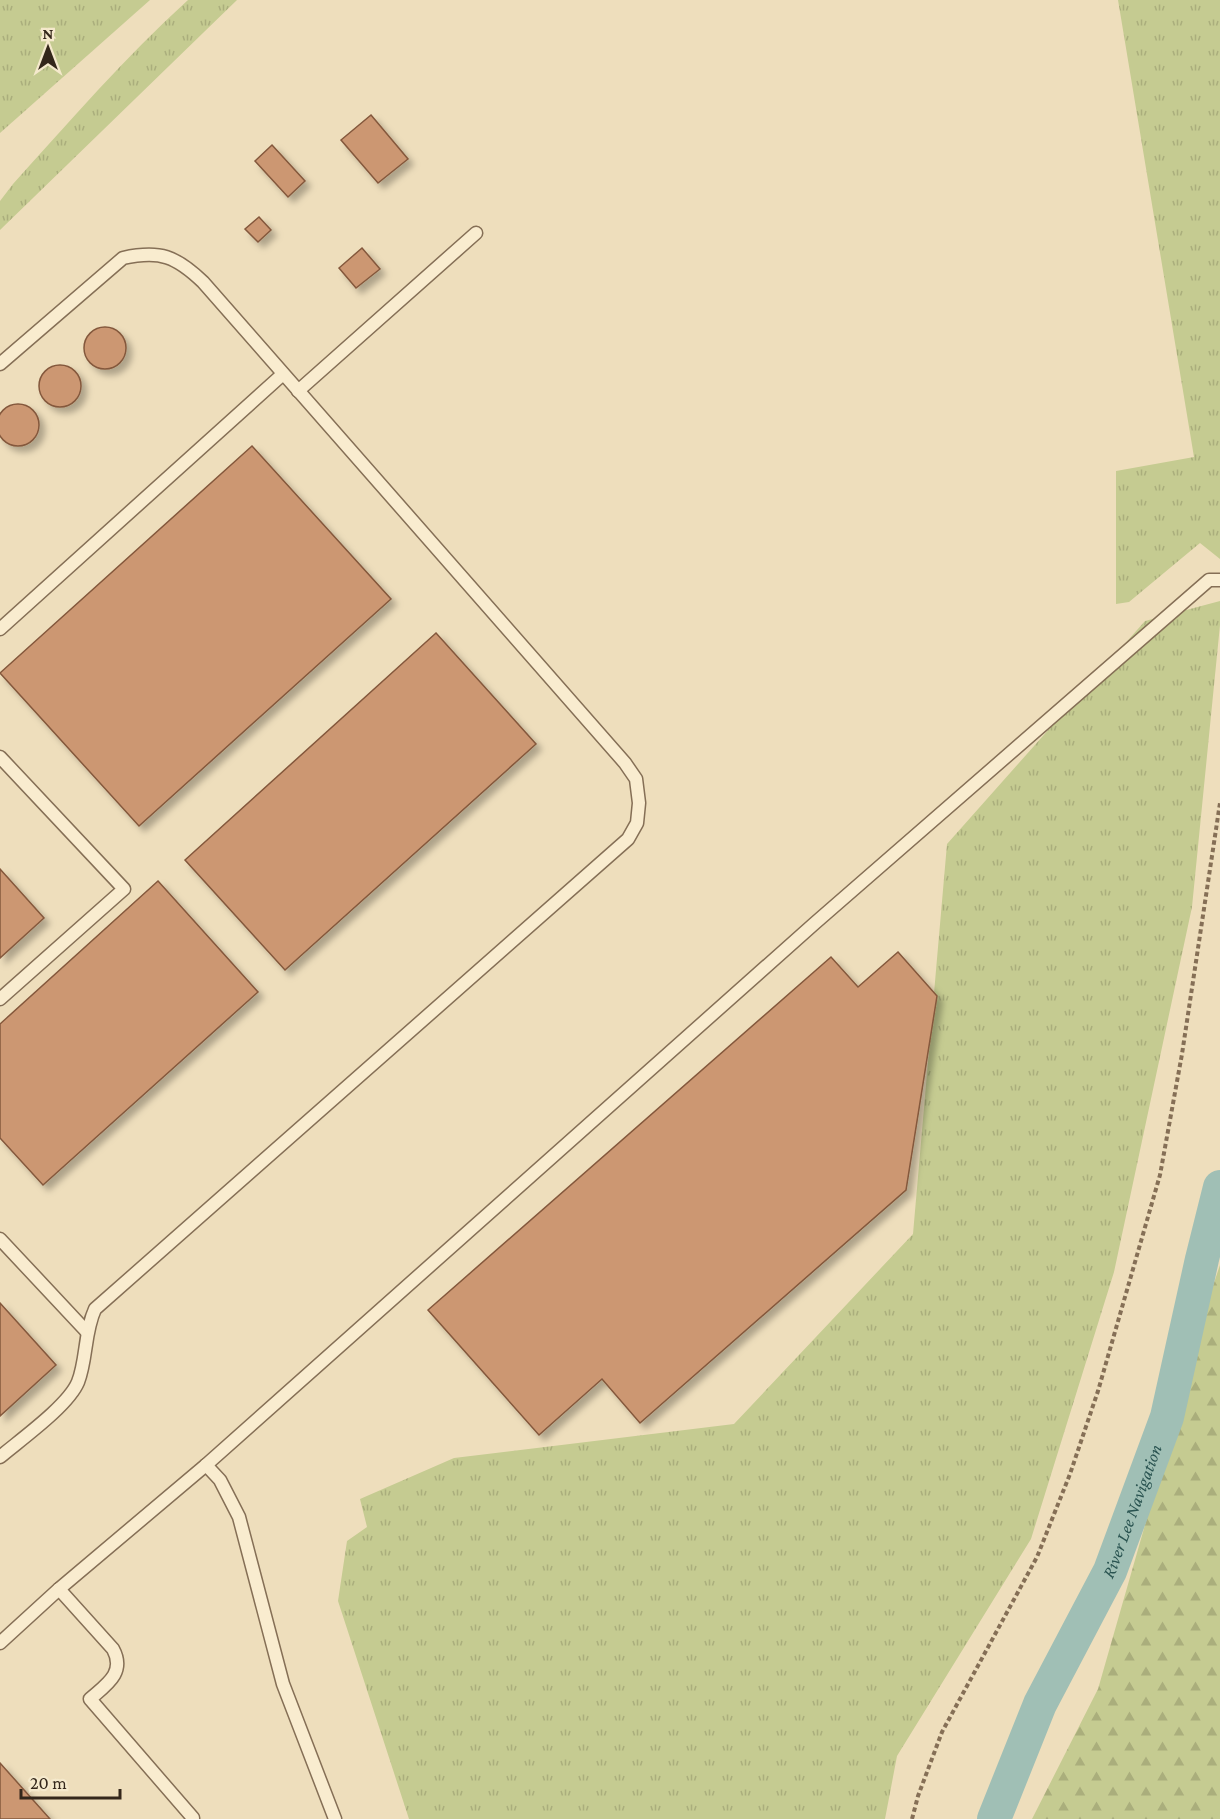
<svg xmlns="http://www.w3.org/2000/svg" width="1220" height="1819" viewBox="0 0 1220 1819" font-family="'Crimson Pro',serif">
<style>
.grass{fill:url(#grass-tufts)}
.forest{fill:url(#forest-firs)}
.lines{fill:none;stroke-linecap:round;stroke-linejoin:round}
.canal{stroke:#a0bfb5;stroke-width:34}
.building{fill:#cc9772;stroke:#84583c;stroke-width:1.5;filter:url(#shadow)}
.service-casing{stroke:#856f56;stroke-width:15}
.path{stroke:#856f56;stroke-width:4;stroke-dasharray:4.5 3;stroke-linecap:butt}
.service{stroke:#f9eccf;stroke-width:12}
.labels{text-anchor:middle;stroke-width:4.5;stroke-linejoin:round;paint-order:stroke}
.water-label{font-size:18px;font-style:italic;fill:#2a5451;stroke:#f5e9cc}
</style>
<defs>
<pattern id="grass-tufts" width="24" height="20" patternUnits="userSpaceOnUse" patternTransform="scale(1.5)"><rect width="24" height="20" fill="#c5cb91"/><path d="M3 7l-1-3M5 7V3M7 7l1-3M15 17l-1-3M17 17v-4M19 17l1-3" fill="none" stroke="#aaae7c"/></pattern>
<pattern id="forest-firs" width="22" height="20" patternUnits="userSpaceOnUse" patternTransform="scale(1.5)"><rect width="22" height="20" fill="#c5cb91"/><path d="M5 1l3.5 6h-7zM16 11l3.5 6h-7z" fill="#aaae7c"/></pattern>
<filter id="shadow"><feDropShadow dx="5.5" dy="5.5" stdDeviation="3" flood-color="#0004"/></filter>
</defs>
<rect width="100%" height="100%" fill="#eedebc"/>
<g class="grass">
<path d="M0 0H150L0 133Z"/>
<path d="M188 0H237L0 230V201L13 184C70 121 125 57 188 0Z"/>
<path d="M1118 0H1220V559L1200 543 1129 602 1116 604V471L1194 457Z"/>
<path d="M1220 601V625L1192 907 1114 1272 1031 1539 897 1756 885 1819H409L338 1601 347 1541 367 1527 360 1499 454 1458 734 1424 913 1234 947 844 1145 621Z"/>
</g>
<path class="forest" d="M1220 1265V1819H1032L1098 1689 1153 1497 1190 1354Z"/>
<g class="lines">
<path class="canal" id="s1" d="M994 1819 1040 1704 1110 1571 1167 1417 1202 1259 1220 1187"/>
</g>
<g class="building">
<path d="M371 115 408 159 378 183 341 140Z"/>
<path d="M272 145 305 181 288 197 255 161Z"/>
<path d="M259 217 271 230 258 242 245 229Z"/>
<path d="M362 248 380 269 356 288 339 268Z"/>
<circle cx="105" cy="348" r="21"/>
<circle cx="60" cy="386" r="21"/>
<circle cx="18" cy="425" r="21"/>
<path d="M252 446 391 599 139 826 0 673Z"/>
<path d="M436 633 536 744 285 970 185 860Z"/>
<path d="M0 869 44 918 0 958Z"/>
<path d="M158 881 258 992 43 1185 0 1138V1024Z"/>
<path d="M898 952 937 996 906 1190 640 1423 602 1379 539 1435 428 1310 831 957 858 987Z"/>
<path d="M0 1303 56 1365 0 1416Z"/>
<path d="M0 1763 50 1819H0Z"/>
</g>
<g class="lines">
<g class="service-casing">
<g id="service">
<path d="M0 364 123 258C160 250 176 256 203 282L625 763 636 779 639 803 637 823 628 839 95 1309C84 1333 87 1359 78 1382 68 1406 20 1440 0 1457"/>
<path d="M298 391 476 233"/>
<path d="M0 629 283 374"/>
<path d="M0 757 124 889 0 999"/>
<path d="M0 1239 87 1332"/>
<path d="M206 1465 220 1480 239 1517 283 1684 335 1819"/>
<path d="M59 1589 113 1649C126 1673 106 1685 90 1699L193 1818"/>
<path d="M0 1643 59 1589 206 1465 815 923 1209 580H1220"/>
</g>
</g>
<path class="path" d="M912 1819 918 1796 942 1732 1037 1557 1070 1474 1098 1391 1160 1175 1182 1054 1220 803"/>
<use href="#service" class="service"/>
</g>
<g class="labels">
<g class="water-label">
<text dy="6" stroke="none"><textPath href="#s1" startOffset="338">River Lee Navigation</textPath></text>
</g>
</g>
<g transform="translate(48 48)" stroke="#f5e9cc" stroke-width="4.5" paint-order="stroke">
<path d="M0-4.5L10 22L0 15L-10 22Z" fill="#34271b"/>
<text y="-9" font-size="16" font-weight="bold" text-anchor="middle" fill="#34271b">N</text>
</g>
<path d="M21 1789v9h99v-9" fill="none" stroke="#34271b" stroke-width="3"/>
<text x="30" y="1789" font-size="18" fill="#34271b" stroke="#f5e9cc" stroke-width="4.5" paint-order="stroke">20 m</text>
</svg>
